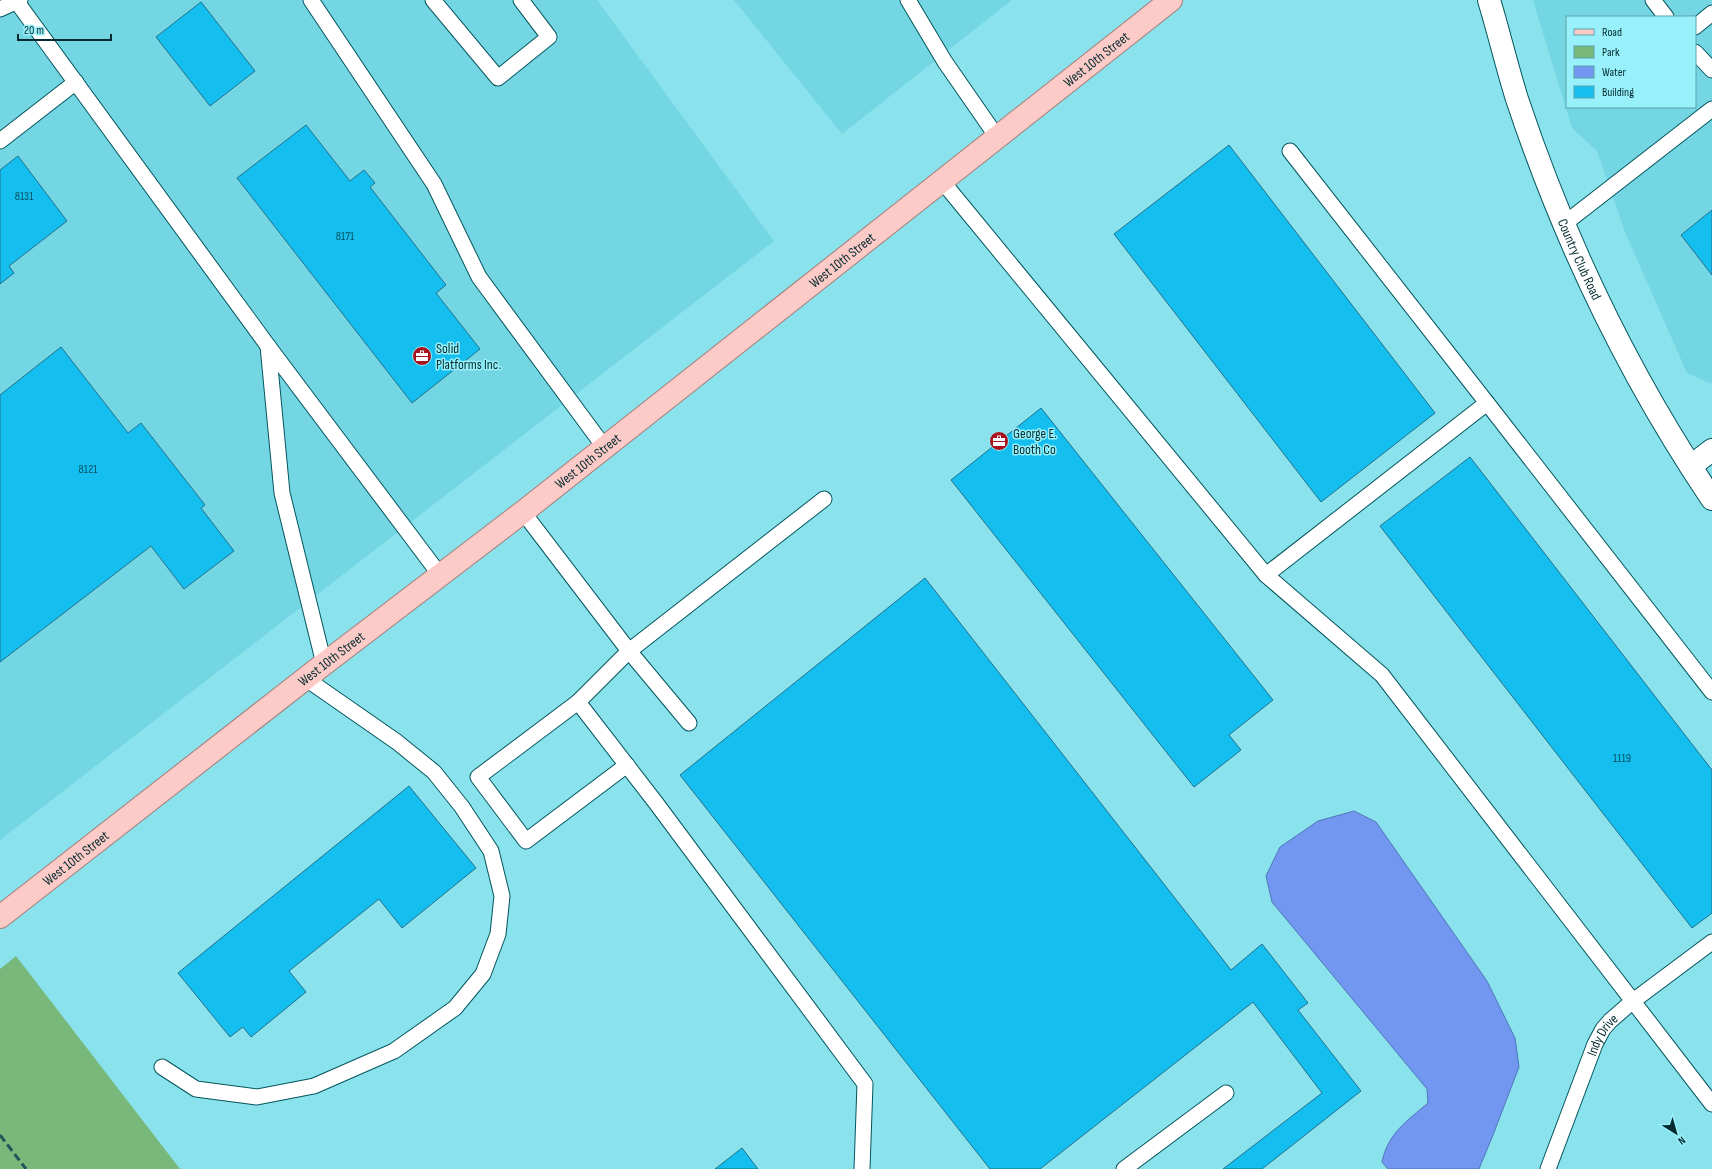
<svg xmlns="http://www.w3.org/2000/svg" width="1712" height="1169" viewBox="0 0 1712 1169" font-family="'Sofia Sans Condensed',sans-serif">
<style>
.built{fill:#73d6e2;fill-rule:evenodd}
.green{fill:#78b87b}
.water{fill:#7197f1;stroke:#5077b7}
.building{fill:#14bff0;stroke:#21718d}
.lines{fill:none;stroke-linecap:round;stroke-linejoin:round}
.lane-casing{stroke:#04555d;stroke-width:17}
.street-casing{stroke:#04555d;stroke-width:24}
.secondary-casing{stroke:#04555d;stroke-width:24}
.primary-casing{stroke:#a57d79;stroke-width:24}
.lane{stroke:#fff;stroke-width:15}
.street{stroke:#fff;stroke-width:22}
.secondary{stroke:#fff;stroke-width:22}
.primary{stroke:#fdcbc7;stroke-width:22}
.rail{stroke:#22555a;stroke-width:3;stroke-dasharray:8 4;stroke-linecap:butt}
.labels{text-anchor:middle;stroke-width:3;stroke-linejoin:round;paint-order:stroke}
.number-label{font-size:12px;fill:#085160}
.street-label{font-size:14px;fill:#042c30;stroke:#97f0fa}
.poi-label{font-size:14px;fill:#042c30;stroke:#97f0fa;text-anchor:start}
</style>
<rect width="100%" height="100%" fill="#8ae2ed"/>
<g class="built">
<path d="M0 0H597L774 241 0 840Z"/>
<path d="M734 0H1012L842 134Z"/>
<path d="M1533 0H1712V384L1687 373 1625 232 1597 151 1572 128ZM1567 17H1695V107H1567Z"/>
</g>
<path class="green" d="M16 956 180 1169H0V969Z"/>
<path class="water" d="M1354 811 1376 822 1487 981 1515 1038 1519 1067 1493 1135 1479 1169H1388L1382 1162C1388 1133 1407 1121 1428 1103L1427 1089 1272 902 1266 876 1280 847 1318 821Z"/>
<g class="building">
<path d="M201 2 255 71 210 106 156 37Z"/>
<path d="M306 125 350 181 364 170 375 183 370 187 446 285 436 293 480 349 412 403 237 178Z"/>
<path d="M1229 145 1435 413 1321 502 1114 234Z"/>
<path d="M18 156 67 221 9 266 14 273 0 284V170Z"/>
<path d="M1712 210V275L1681 235Z"/>
<path d="M61 347 128 433 141 423 205 505 201 508 234 551 184 589 151 546 0 662V395Z"/>
<path d="M1041 408 1273 700 1229 735 1241 750 1194 787 951 480Z"/>
<path d="M1470 457 1712 770V913L1692 928 1380 526Z"/>
<path d="M925 578 1231 970 1262 944 1308 1003 1298 1010 1361 1091 1262 1169H1223L1322 1093 1253 1002 1040 1169H990L680 775Z"/>
<path d="M409 786 476 868 402 928 379 899 289 971 306 992 251 1037 243 1027 230 1037 178 973Z"/>
<path d="M742 1148 758 1169H715Z"/>
</g>
<g class="lines">
<g class="lane-casing">
<g id="lane">
<path d="M311 0 434 184 479 277 605 448"/>
<path d="M433 0 498 78 549 37 521 0"/>
<path d="M908 0 945 62 997 137"/>
<path d="M1653 0 1666 17"/>
<path d="M17 2 268 346 440 575"/>
<path d="M0 9 20 0"/>
<path d="M1695 27 1712 13"/>
<path d="M1695 52 1712 70"/>
<path d="M0 141 76 82"/>
<path d="M1290 151 1487 403"/>
<path d="M942 181 1266 575"/>
<path d="M1564 224 1712 109"/>
<path d="M268 346 282 493 324 664"/>
<path d="M523 512 629 651 578 702 656 803 865 1084 862 1169"/>
<path d="M1712 692 1487 403 1266 575 1382 675 1712 1104"/>
<path d="M578 702 478 777 526 841 627 765"/>
<path d="M689 723 629 651 824 499"/>
<path d="M162 1067 196 1089 257 1097 314 1086 394 1051 455 1008 483 974 498 934 502 896 491 851 462 807 434 772 397 742 305 678"/>
<path d="M1124 1169 1226 1093"/>
<path id="s1" d="M1548 1169 1595 1044 1603 1029 1610 1021 1633 1001 1712 942"/>
</g>
</g>
<g class="street-casing">
<path id="street" d="M1691 466 1712 450"/>
</g>
<g class="secondary-casing">
<g id="secondary">
<path id="s2" d="M1489 0C1499 33 1507 67 1517 99 1564 240 1629 376 1712 499"/>
</g>
</g>
<g class="primary-casing">
<g id="primary">
<path id="s3" d="M0 917 324 664 523 512 1171 0"/>
</g>
</g>
<use href="#lane" class="lane"/>
<use href="#street" class="street"/>
<use href="#secondary" class="secondary"/>
<use href="#primary" class="primary"/>
<path class="rail" d="M0 1135 26 1169"/>
</g>
<defs>
<g id="office-disc" transform="scale(1)"><circle r="9.5" fill="#a8121d" stroke="#97f0fa"/><path d="M-6-3h4V-5.5h4V-3h4V5H-6ZM-1-4.5V-3h2v-1.5ZM-6 0V1H6V0Z" fill="#fff"/></g>
</defs>
<g fill-rule="evenodd">
<use href="#office-disc" x="422" y="356"/>
<use href="#office-disc" x="999" y="441"/>
</g>
<g class="labels">
<g class="number-label">
<text x="24" y="200">8131</text>
<text x="345" y="240">8171</text>
<text x="88" y="473">8121</text>
<text x="1622" y="762">1119</text>
</g>
<g class="street-label">
<text dy="5" stroke="none"><textPath href="#s3" startOffset="1392">West 10th Street</textPath></text>
<text dy="5" stroke="none"><textPath href="#s2" startOffset="275">Country Club Road</textPath></text>
<text dy="5" stroke="none"><textPath href="#s3" startOffset="1068">West 10th Street</textPath></text>
<text dy="5" stroke="none"><textPath href="#s3" startOffset="744">West 10th Street</textPath></text>
<text dy="5" stroke="none"><textPath href="#s3" startOffset="420">West 10th Street</textPath></text>
<text dy="5" stroke="none"><textPath href="#s3" startOffset="96">West 10th Street</textPath></text>
<text dy="5" stroke="none"><textPath href="#s1" startOffset="145">Indy Drive</textPath></text>
</g>
<g class="poi-label">
<text x="436" y="353">Solid<tspan x="436" dy="16">Platforms Inc.</tspan></text>
<text x="1013" y="438">George E.<tspan x="1013" dy="16">Booth Co</tspan></text>
</g>
</g>
<rect x="1566" y="16" width="130" height="92" fill="#97f0fa" stroke="#5ca2a9"/>
<rect x="1574" y="29" width="20" height="6" fill="#fdcbc7" stroke="#5ca2a9"/>
<text x="1602" y="36" font-size="12" fill="#042c30">Road</text>
<rect x="1574" y="46" width="20" height="12" fill="#78b87b" stroke="#5ca2a9"/>
<text x="1602" y="56" font-size="12" fill="#042c30">Park</text>
<rect x="1574" y="66" width="20" height="12" fill="#7197f1" stroke="#5ca2a9"/>
<text x="1602" y="76" font-size="12" fill="#042c30">Water</text>
<rect x="1574" y="86" width="20" height="12" fill="#14bff0" stroke="#5ca2a9"/>
<text x="1602" y="96" font-size="12" fill="#042c30">Building</text>
<g transform="translate(1676 1133) rotate(143)" stroke="#97f0fa" stroke-width="3" paint-order="stroke">
<path d="M0-3L7 15L0 10L-7 15Z" fill="#042c30"/>
<text y="-6" font-size="11" font-weight="bold" text-anchor="middle" fill="#042c30">N</text>
</g>
<path d="M18 34v6h93v-6" fill="none" stroke="#042c30" stroke-width="2"/>
<text x="24" y="34" font-size="12" fill="#042c30" stroke="#97f0fa" stroke-width="3" paint-order="stroke">20 m</text>
</svg>
